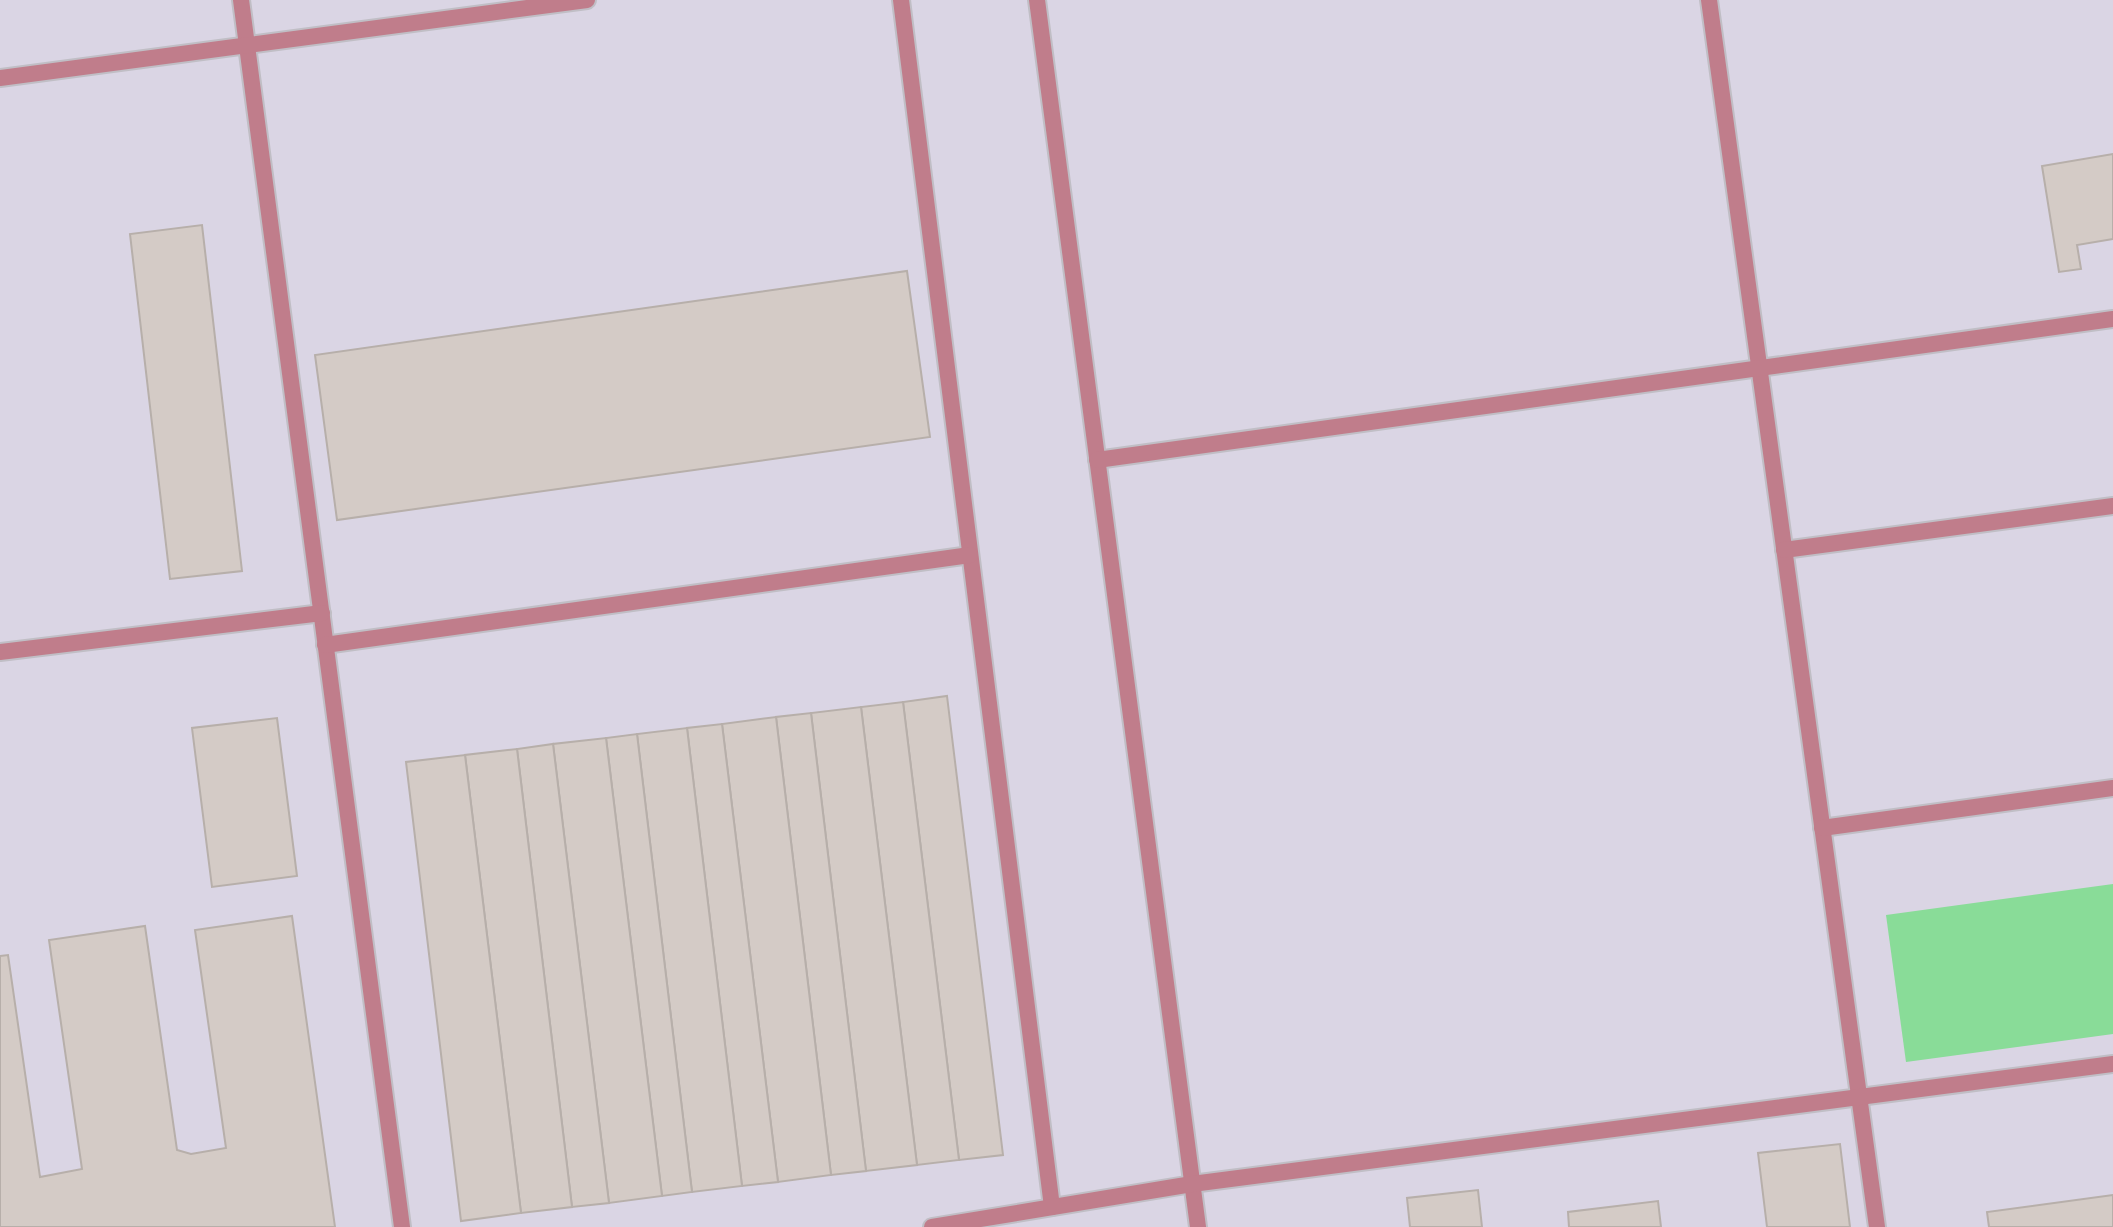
<svg xmlns="http://www.w3.org/2000/svg" width="2113" height="1227" viewBox="0 0 2113 1227" font-family="'Nunito Sans',sans-serif">
<style>
.built{fill:#dad5e4}
.green{fill:#89dc98}
.building{fill:#d4cbc6;stroke:#b7afaa;stroke-width:2}
.lines{fill:none;stroke-linecap:round;stroke-linejoin:round}
.lane-casing{stroke:#c0bec5;stroke-width:20}
.lane{stroke:#c07d8b;stroke-width:16}
</style>
<rect width="100%" height="100%" fill="#e3e1e9"/>
<rect class="built" x="0" y="0" width="2113" height="1227"/>
<path class="green" d="M2113 884V1034L1906 1062 1886 915Z"/>
<g class="building">
<path d="M2113 154V239L2077 245 2081 269 2059 272 2042 166Z"/>
<path d="M202 225 242 571 170 579 130 234Z"/>
<path d="M907 271 930 437 337 520 315 355Z"/>
<path d="M947 696 1003 1155 959 1160 903 702Z"/>
<path d="M903 702 959 1160 917 1165 861 707Z"/>
<path d="M861 707 917 1165 866 1171 811 713Z"/>
<path d="M811 713 866 1171 831 1175 776 717Z"/>
<path d="M776 717 831 1175 778 1182 722 724Z"/>
<path d="M277 718 297 876 212 887 192 728Z"/>
<path d="M722 724 778 1182 742 1186 687 728Z"/>
<path d="M687 728 742 1186 692 1192 637 734Z"/>
<path d="M637 734 692 1192 662 1196 606 738Z"/>
<path d="M606 738 662 1196 609 1203 553 744Z"/>
<path d="M553 744 609 1203 572 1207 517 749Z"/>
<path d="M517 749 572 1207 521 1213 465 755Z"/>
<path d="M465 755 521 1213 461 1221 406 762Z"/>
<path d="M292 916 335 1227H0V956L8 955 40 1177 82 1169 49 940 145 926 177 1150 191 1154 226 1148 195 930Z"/>
<path d="M1840 1144 1850 1227H1767L1758 1153Z"/>
<path d="M1478 1190 1482 1227H1410L1407 1198Z"/>
<path d="M2113 1195V1227H1989L1987 1212Z"/>
<path d="M1658 1201 1661 1227H1569L1568 1212Z"/>
</g>
<g class="lines">
<g class="lane-casing">
<g id="lane">
<path d="M241 0 402 1227"/>
<path d="M901 0 1052 1207"/>
<path d="M1037 0 1198 1227"/>
<path d="M1709 0 1877 1227"/>
<path d="M0 78 587 0"/>
<path d="M1097 460 2113 319"/>
<path d="M1784 550 2113 506"/>
<path d="M325 645 970 555"/>
<path d="M0 652 322 613"/>
<path d="M1822 828 2113 788"/>
<path d="M932 1227 1192 1184 2113 1064"/>
</g>
</g>
<use href="#lane" class="lane"/>
</g>
</svg>
